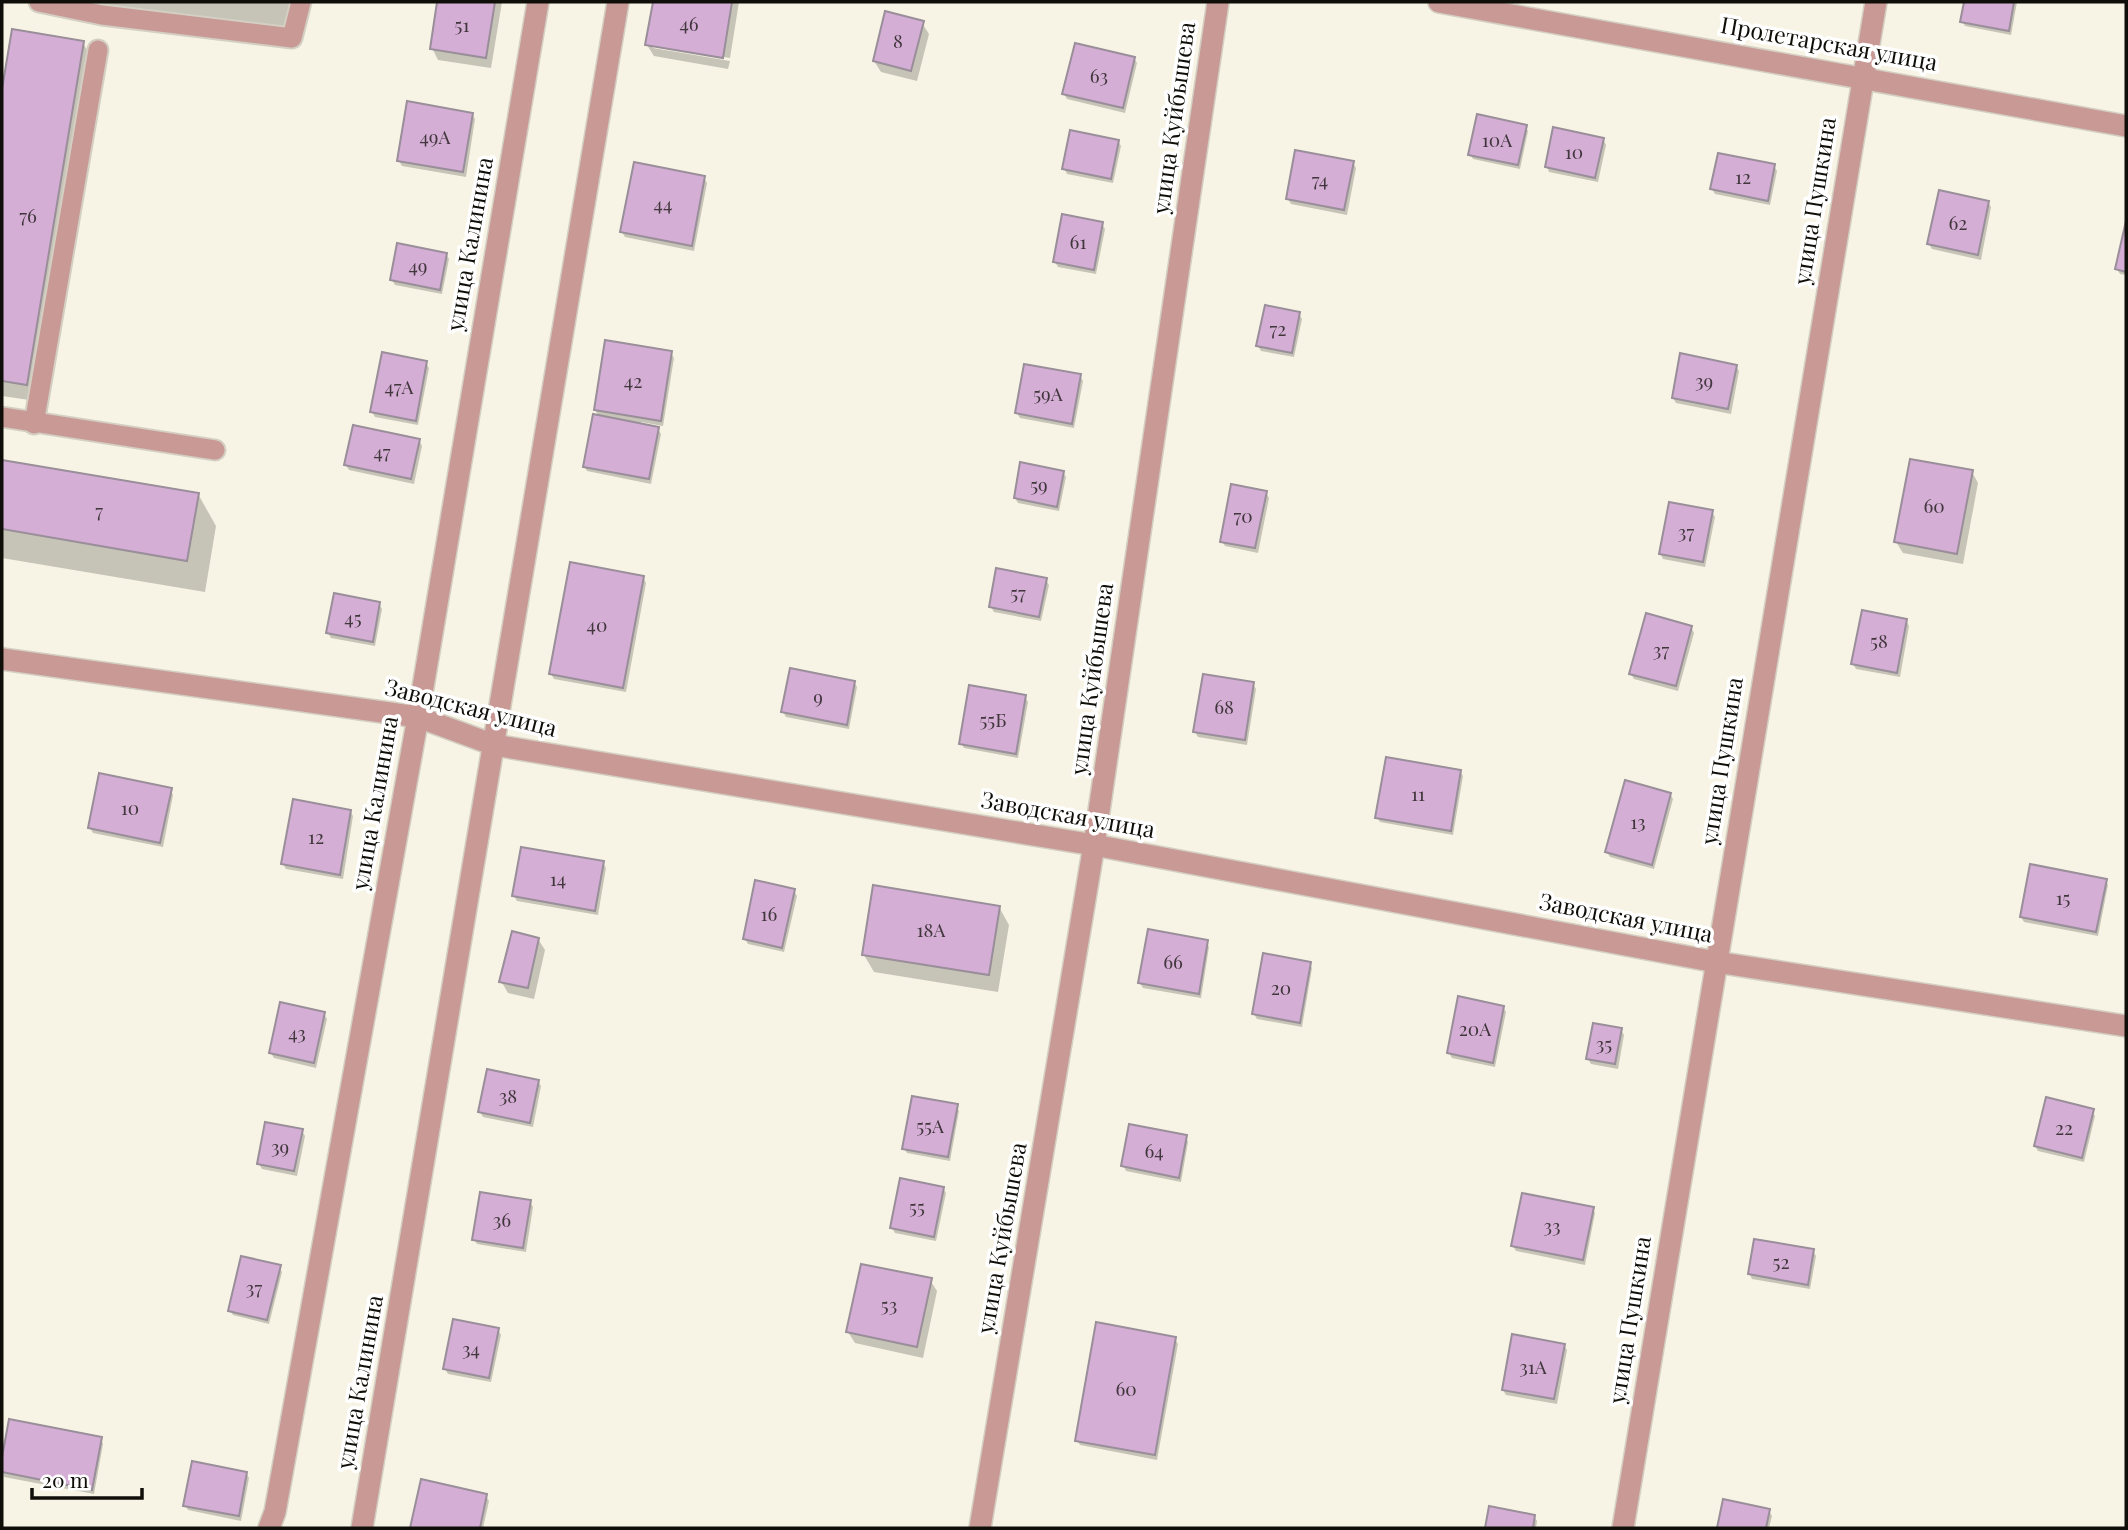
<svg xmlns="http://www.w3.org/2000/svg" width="2128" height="1530" viewBox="0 0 2128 1530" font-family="'Playfair Display',serif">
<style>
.shadow{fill:#0003}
.building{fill:#d4aed5;stroke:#998e99;stroke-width:2}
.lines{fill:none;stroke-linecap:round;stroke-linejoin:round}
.service-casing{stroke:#d3cfc2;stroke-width:23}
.minor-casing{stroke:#d3cfc2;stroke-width:24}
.service{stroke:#c99996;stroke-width:19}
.minor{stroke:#c99996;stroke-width:21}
.labels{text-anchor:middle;stroke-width:7;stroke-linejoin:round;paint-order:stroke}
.number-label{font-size:19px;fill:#40363c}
.street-label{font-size:23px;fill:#0f0e09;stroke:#fff}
</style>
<rect width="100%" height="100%" fill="#f8f4e5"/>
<g class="shadow">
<path d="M93 2H302L296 36Z"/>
<path d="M439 2H502L491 68 438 60 432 48Z"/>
<path d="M654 2H739L730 58 653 45V48L730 61 728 69 654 56 647 45Z"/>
<path d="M1966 2H2017L2011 35 1965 26 1962 21Z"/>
<path d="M922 23 929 34 917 81 881 72 874 61Z"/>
<path d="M13 31 83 43 93 60 36 401 2 396V99Z"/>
<path d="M1134 58 1137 63 1125 113 1067 99 1064 94Z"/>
<path d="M472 114 475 119 466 177 402 166 399 161Z"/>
<path d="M1525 126 1528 131 1520 169 1473 159 1470 154Z"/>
<path d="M1603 139 1606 145 1598 182 1549 172 1547 167Z"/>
<path d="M1118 141 1121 146 1113 183 1067 174 1064 168Z"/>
<path d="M1353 163 1356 168 1347 215 1291 204 1288 199Z"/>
<path d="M1774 166 1777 171 1770 205 1715 194 1712 189Z"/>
<path d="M704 178 707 183 694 251 625 237 622 232Z"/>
<path d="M1988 202 1991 207 1981 260 1932 249 1929 244Z"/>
<path d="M1102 224 1105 229 1096 274 1058 267 1055 262Z"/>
<path d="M2126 226V275L2120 274 2117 269Z"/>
<path d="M446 254 449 259 442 294 395 285 392 280Z"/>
<path d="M1299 314 1302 319 1294 357 1261 351 1258 346Z"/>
<path d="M671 353 674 358 663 426 641 422 640 425 658 429 661 434 651 484 587 471 584 466 600 418 595 410Z"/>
<path d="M426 363 429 368 418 425 375 417 372 412Z"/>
<path d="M1736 366 1739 371 1731 414 1676 403 1673 398Z"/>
<path d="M1080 376 1083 381 1074 428 1020 418 1017 413Z"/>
<path d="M419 440 422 446 414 484 349 470 346 465Z"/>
<path d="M2 461 198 494 216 526 205 592 2 558Z"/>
<path d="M1063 472 1066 477 1059 511 1018 503 1015 498Z"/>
<path d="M1972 472 1978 483 1963 564 1903 553 1896 542Z"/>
<path d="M1266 492 1269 498 1258 553 1225 546 1222 541Z"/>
<path d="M1712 512 1715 517 1705 567 1663 559 1660 553Z"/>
<path d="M643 577 646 583 626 692 554 679 551 674Z"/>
<path d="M1046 580 1049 585 1041 621 994 612 991 607Z"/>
<path d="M379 604 382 609 375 646 331 638 328 633Z"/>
<path d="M1906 620 1909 626 1900 677 1856 669 1853 664Z"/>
<path d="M1691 627 1694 633 1678 691 1634 679 1631 674Z"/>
<path d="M854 682 857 687 849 729 786 717 783 712Z"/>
<path d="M1253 684 1256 689 1247 745 1198 737 1195 732Z"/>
<path d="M1025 697 1028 702 1018 758 964 748 961 743Z"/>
<path d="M1460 771 1463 776 1453 835 1380 822 1377 817Z"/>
<path d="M170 789 173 795 163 847 93 833 90 828Z"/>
<path d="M1670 794 1673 799 1654 869 1610 857 1607 852Z"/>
<path d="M350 811 353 816 343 879 286 869 283 864Z"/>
<path d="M603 863 606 868 598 915 517 901 514 896Z"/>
<path d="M2105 880 2108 885 2098 936 2024 922 2021 917Z"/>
<path d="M794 891 797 896 784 952 748 944 745 939Z"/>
<path d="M999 907 1009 925 998 992 874 972 864 955Z"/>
<path d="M538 939 545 950 534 999 508 993 501 981Z"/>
<path d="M1206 942 1209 947 1201 998 1143 988 1140 983Z"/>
<path d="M1309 963 1312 968 1302 1027 1257 1019 1254 1014Z"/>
<path d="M1503 1007 1506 1012 1495 1067 1452 1058 1449 1053Z"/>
<path d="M324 1014 327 1019 316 1068 274 1058 271 1053Z"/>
<path d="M1621 1030 1624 1035 1618 1069 1591 1064 1588 1059Z"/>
<path d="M538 1081 541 1086 533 1127 483 1117 480 1112Z"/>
<path d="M956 1106 959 1111 950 1161 907 1153 904 1148Z"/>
<path d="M2092 1111 2095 1116 2084 1162 2038 1151 2035 1146Z"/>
<path d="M302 1131 305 1136 297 1176 262 1169 259 1164Z"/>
<path d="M1186 1137 1188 1142 1181 1182 1126 1171 1123 1165Z"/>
<path d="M943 1188 946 1193 936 1241 895 1233 892 1228Z"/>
<path d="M530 1202 533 1207 526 1252 477 1244 474 1239Z"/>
<path d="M1592 1208 1595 1213 1585 1265 1516 1251 1513 1246Z"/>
<path d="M1813 1251 1816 1256 1810 1289 1752 1279 1749 1273Z"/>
<path d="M279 1267 282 1272 269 1324 233 1315 230 1310Z"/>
<path d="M930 1280 937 1291 923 1358 855 1343 848 1332Z"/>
<path d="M498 1330 501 1335 491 1382 448 1374 445 1369Z"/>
<path d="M1175 1339 1178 1344 1157 1460 1080 1445 1077 1440Z"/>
<path d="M1564 1345 1567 1350 1557 1404 1506 1395 1503 1390Z"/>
<path d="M10 1421 101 1439 103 1444 94 1494 4 1477 2 1466Z"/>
<path d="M246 1473 249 1478 241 1521 188 1510 185 1505Z"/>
<path d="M423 1481 486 1496 489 1501 483 1528H412Z"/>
<path d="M1724 1501 1769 1511 1772 1516 1769 1528H1719Z"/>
<path d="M1490 1508 1534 1516 1537 1521 1536 1528H1487Z"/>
</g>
<g class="building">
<path d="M437 2H495L486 58 430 49Z"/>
<path d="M653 2H732L723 58 645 45Z"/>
<path d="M1964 2H2014L2009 31 1960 22Z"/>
<path d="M885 11 924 21 911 71 873 61Z"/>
<path d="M12 29 84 41 27 385 2 381V89Z"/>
<path d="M1075 43 1135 57 1123 108 1062 94Z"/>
<path d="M407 101 473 113 463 172 397 161Z"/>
<path d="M1477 114 1527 125 1518 165 1468 155Z"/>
<path d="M1553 127 1604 138 1595 178 1545 167Z"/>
<path d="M1070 130 1119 140 1111 179 1062 169Z"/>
<path d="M1295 150 1354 161 1344 210 1286 199Z"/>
<path d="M1718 153 1775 164 1768 201 1710 189Z"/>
<path d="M634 162 705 176 692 246 620 232Z"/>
<path d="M1939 190 1989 201 1978 255 1927 244Z"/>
<path d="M1062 214 1103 222 1094 270 1053 262Z"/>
<path d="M2126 221V272L2115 269Z"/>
<path d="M397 243 447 253 440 290 390 280Z"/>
<path d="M1265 305 1300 312 1292 353 1256 346Z"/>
<path d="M605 340 672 351 661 421 594 410Z"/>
<path d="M382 352 427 361 416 421 370 412Z"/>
<path d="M1680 353 1737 365 1728 409 1672 398Z"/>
<path d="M1024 364 1081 374 1072 424 1015 413Z"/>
<path d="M593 414 659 427 649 479 583 467Z"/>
<path d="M353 425 420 439 411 479 344 465Z"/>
<path d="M1910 459 1973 470 1957 554 1894 542Z"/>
<path d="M2 460 199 493 187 561 2 529Z"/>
<path d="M1020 462 1064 471 1057 507 1014 498Z"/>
<path d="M1231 484 1267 491 1255 548 1220 542Z"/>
<path d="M1669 502 1713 510 1703 562 1659 554Z"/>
<path d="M570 562 644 576 623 688 549 674Z"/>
<path d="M996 568 1047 578 1039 617 989 607Z"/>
<path d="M334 593 380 602 373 642 326 633Z"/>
<path d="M1862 610 1907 619 1897 673 1851 664Z"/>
<path d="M1646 613 1692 626 1676 686 1629 674Z"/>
<path d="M790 668 855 681 847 725 781 712Z"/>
<path d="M1203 674 1254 682 1245 740 1193 732Z"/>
<path d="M969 685 1026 695 1016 754 959 744Z"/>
<path d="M1386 757 1461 770 1451 831 1375 818Z"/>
<path d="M99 773 172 788 160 843 88 828Z"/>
<path d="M1625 780 1671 793 1652 865 1605 852Z"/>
<path d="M293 799 351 810 340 875 281 864Z"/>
<path d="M521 847 604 861 595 911 512 896Z"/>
<path d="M2030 864 2107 879 2096 932 2020 917Z"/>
<path d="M755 880 795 889 782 948 743 939Z"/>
<path d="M873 885 1000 906 989 975 862 955Z"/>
<path d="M1148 929 1208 940 1199 994 1138 983Z"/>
<path d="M512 931 539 938 528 988 499 982Z"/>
<path d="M1263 953 1311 962 1300 1023 1252 1014Z"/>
<path d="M1458 996 1504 1006 1493 1063 1447 1053Z"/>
<path d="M280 1002 325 1012 314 1063 269 1053Z"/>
<path d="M1593 1023 1622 1028 1615 1064 1586 1059Z"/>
<path d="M487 1069 539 1080 530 1123 478 1112Z"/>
<path d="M912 1096 958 1104 948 1157 902 1149Z"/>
<path d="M2046 1097 2094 1109 2082 1158 2034 1146Z"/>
<path d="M265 1122 303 1129 294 1171 257 1164Z"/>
<path d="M1129 1124 1187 1135 1179 1178 1121 1166Z"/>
<path d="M900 1178 944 1187 934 1237 890 1228Z"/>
<path d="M480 1192 531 1200 523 1248 472 1240Z"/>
<path d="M1522 1193 1594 1207 1583 1260 1511 1246Z"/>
<path d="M1754 1239 1814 1249 1808 1285 1748 1274Z"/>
<path d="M241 1256 281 1265 267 1320 228 1311Z"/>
<path d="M861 1264 932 1278 917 1347 846 1332Z"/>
<path d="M453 1319 499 1328 489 1378 443 1369Z"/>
<path d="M1096 1322 1176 1337 1155 1455 1075 1441Z"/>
<path d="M1512 1334 1565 1344 1554 1399 1502 1390Z"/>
<path d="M9 1419 102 1437 92 1490 2 1472V1457Z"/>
<path d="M192 1461 247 1472 239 1516 183 1506Z"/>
<path d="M421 1479 487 1494 480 1528H410Z"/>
<path d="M1723 1499 1770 1509 1766 1528H1717Z"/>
<path d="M1489 1506 1535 1515 1533 1528H1485Z"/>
</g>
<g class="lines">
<g class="service-casing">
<g id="service">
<path d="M39 2 102 15 292 38 301 2"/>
<path d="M2 417 215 450"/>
<path d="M34 424 98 50"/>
</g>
</g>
<g class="minor-casing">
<g id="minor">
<path d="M1439 2 2126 126"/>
<path d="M2 659 418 717 494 745 1094 845 1716 962 2126 1026"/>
<path d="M269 1528 275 1512 418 717 538 2"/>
<path d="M362 1528 618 2"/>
<path d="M980 1528 1094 845 1218 2"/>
<path d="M1623 1528 1876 2"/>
</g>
</g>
<use href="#service" class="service"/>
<use href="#minor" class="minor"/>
</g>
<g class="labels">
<g class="number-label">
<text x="689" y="31">46</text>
<text x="462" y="32">51</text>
<text x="898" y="48">8</text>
<text x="1099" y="83">63</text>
<text x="435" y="144">49А</text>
<text x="1497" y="147">10А</text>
<text x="1574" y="159">10</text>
<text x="1743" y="184">12</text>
<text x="1320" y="187">74</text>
<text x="663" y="211">44</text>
<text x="28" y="223">76</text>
<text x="1958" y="230">62</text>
<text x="1078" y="249">61</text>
<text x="418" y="273">49</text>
<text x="1278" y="336">72</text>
<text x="633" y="388">42</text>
<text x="1704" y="388">39</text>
<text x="399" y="394">47А</text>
<text x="1048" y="401">59А</text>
<text x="382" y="459">47</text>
<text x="1039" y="492">59</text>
<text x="1934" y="513">60</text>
<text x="99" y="518">7</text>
<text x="1243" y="523">70</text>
<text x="1686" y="539">37</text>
<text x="1018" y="600">57</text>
<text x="353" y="625">45</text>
<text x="597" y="632">40</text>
<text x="1879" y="648">58</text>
<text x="1661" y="657">37</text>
<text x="818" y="704">9</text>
<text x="1224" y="714">68</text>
<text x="993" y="727">55Б</text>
<text x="1418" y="801">11</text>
<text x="130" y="815">10</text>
<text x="1638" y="829">13</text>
<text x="316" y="844">12</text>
<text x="558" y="886">14</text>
<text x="2063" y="905">15</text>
<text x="769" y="921">16</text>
<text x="931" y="937">18А</text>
<text x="1173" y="969">66</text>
<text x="1281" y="995">20</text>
<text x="1475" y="1036">20А</text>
<text x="297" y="1040">43</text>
<text x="1604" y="1051">35</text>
<text x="508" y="1103">38</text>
<text x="930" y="1133">55А</text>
<text x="2064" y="1135">22</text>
<text x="280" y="1154">39</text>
<text x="1154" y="1158">64</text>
<text x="917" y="1214">55</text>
<text x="502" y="1227">36</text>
<text x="1552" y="1233">33</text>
<text x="1781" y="1269">52</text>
<text x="254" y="1295">37</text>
<text x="889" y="1312">53</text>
<text x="471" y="1356">34</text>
<text x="1533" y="1374">31А</text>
<text x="1126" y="1396">60</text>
</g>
<g class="street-label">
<text transform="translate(1829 44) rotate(10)" y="8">Пролетарская улица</text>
<text transform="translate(1174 118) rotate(-82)" y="8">улица Куйбышева</text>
<text transform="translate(1815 201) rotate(-81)" y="8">улица Пушкина</text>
<text transform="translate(470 244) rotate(-80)" y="8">улица Калинина</text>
<text transform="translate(1092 679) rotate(-82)" y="8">улица Куйбышева</text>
<text transform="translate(471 708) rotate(14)" y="8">Заводская улица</text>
<text transform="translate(1722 761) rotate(-81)" y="8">улица Пушкина</text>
<text transform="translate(375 803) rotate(-80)" y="8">улица Калинина</text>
<text transform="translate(1068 815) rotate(10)" y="8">Заводская улица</text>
<text transform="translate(1626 918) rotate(11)" y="8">Заводская улица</text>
<text transform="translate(1002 1238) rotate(-80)" y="8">улица Куйбышева</text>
<text transform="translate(1630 1320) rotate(-81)" y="8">улица Пушкина</text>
<text transform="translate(360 1382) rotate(-80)" y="8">улица Калинина</text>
</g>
</g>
<rect width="2128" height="1530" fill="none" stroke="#0f0e09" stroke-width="7"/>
<path d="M32 1488v10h110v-10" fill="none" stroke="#0f0e09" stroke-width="3.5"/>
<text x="42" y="1488" font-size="21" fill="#0f0e09" stroke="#ffffff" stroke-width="5" paint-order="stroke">20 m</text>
</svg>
